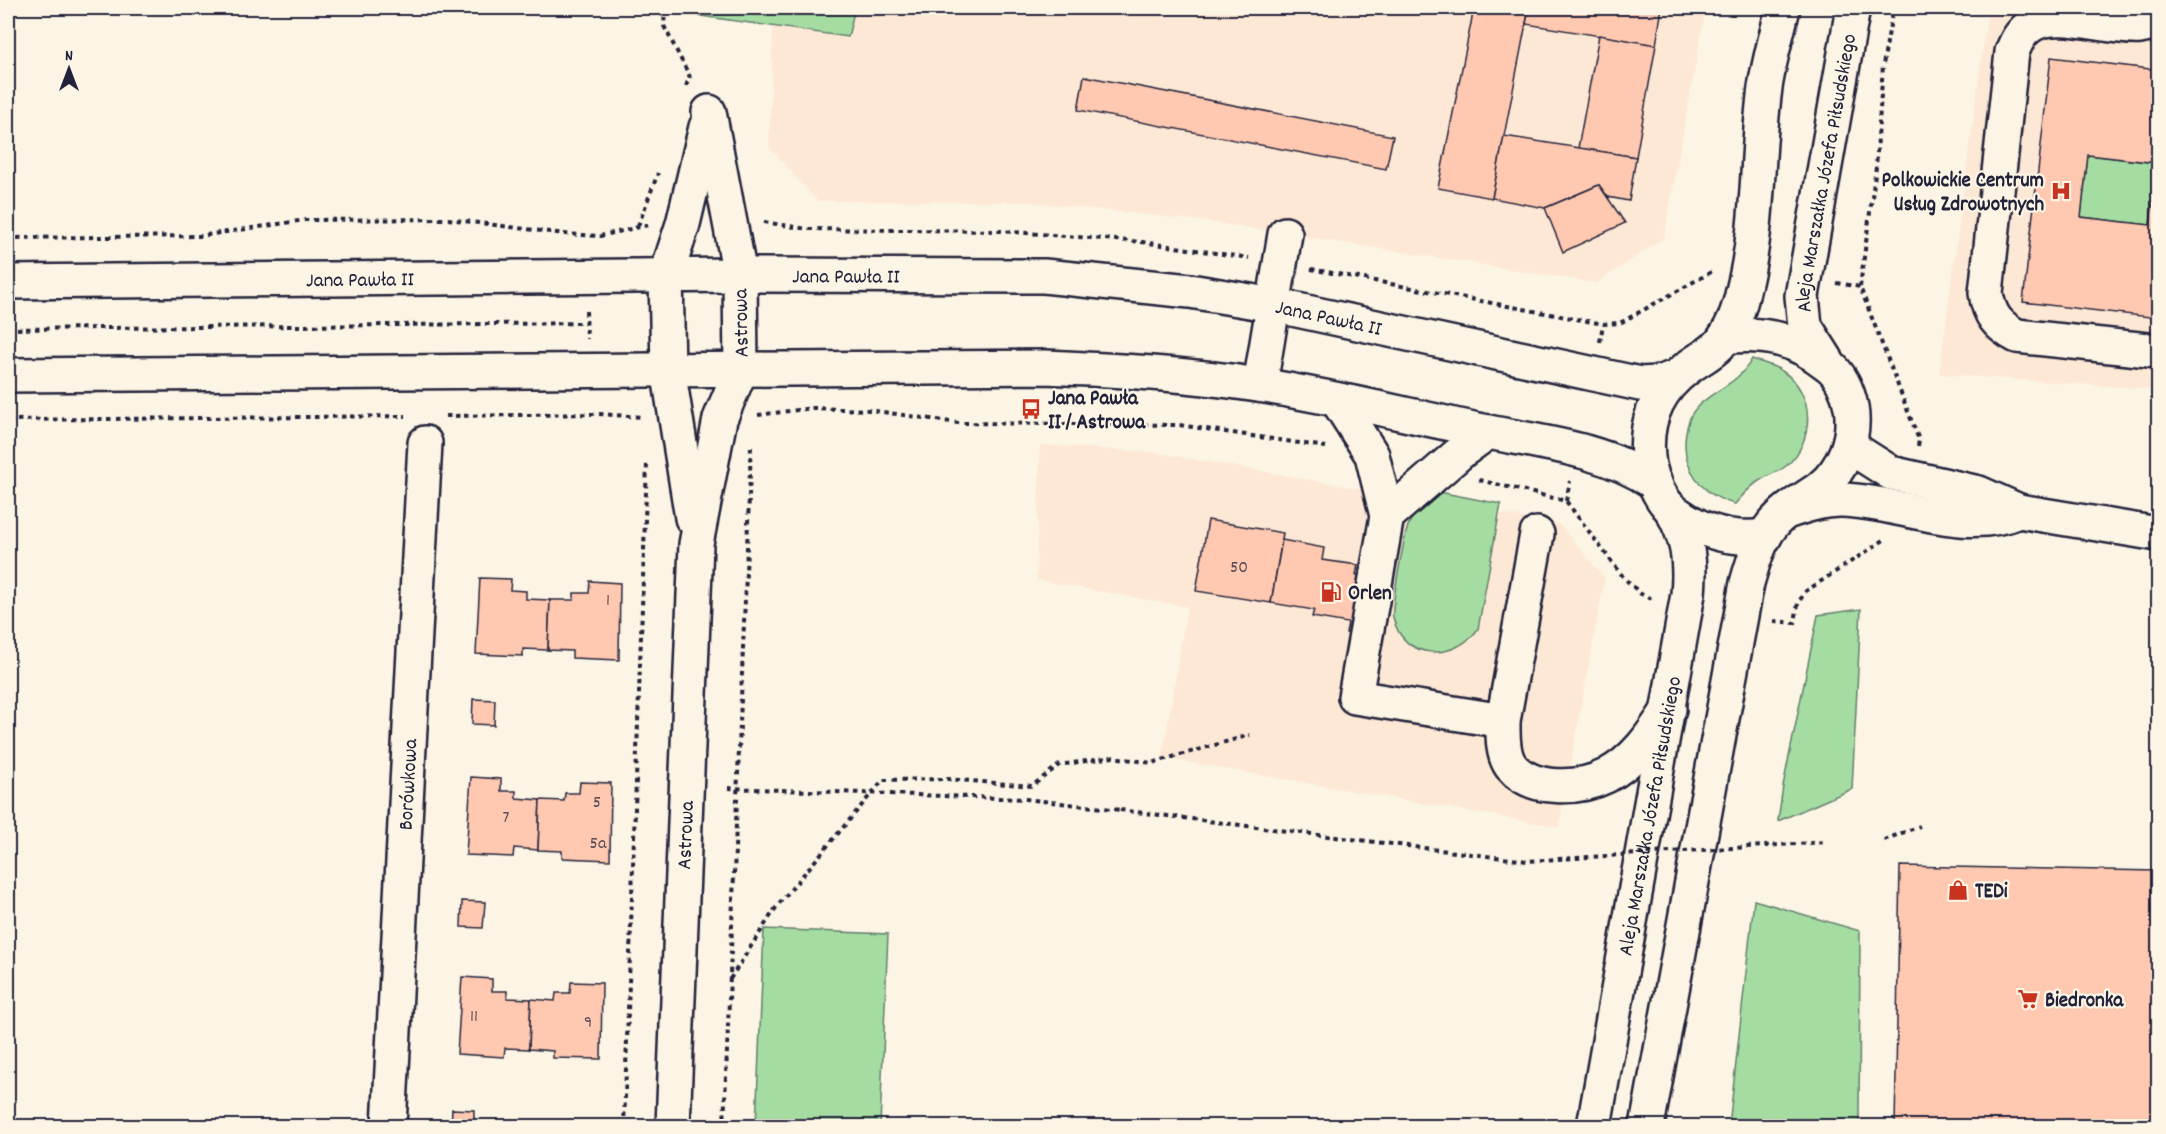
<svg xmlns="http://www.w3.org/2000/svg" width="2166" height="1134" viewBox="0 0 2166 1134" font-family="Dekko,sans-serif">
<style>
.built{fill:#fde8d5}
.green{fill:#a4dca1;stroke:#637f6e;stroke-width:1.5}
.building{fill:#ffc9b1;stroke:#22223b;stroke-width:1.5;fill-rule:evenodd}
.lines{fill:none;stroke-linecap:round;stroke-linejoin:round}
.minor-casing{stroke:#22223b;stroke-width:38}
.major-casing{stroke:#22223b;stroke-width:38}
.path{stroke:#22223b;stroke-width:4;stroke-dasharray:4.5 4.5;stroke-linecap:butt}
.minor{stroke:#fcf5e5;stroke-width:33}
.major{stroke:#fcf5e5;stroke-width:33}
.path-bridge{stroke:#22223b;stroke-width:4;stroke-dasharray:4.5 4.5;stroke-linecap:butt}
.labels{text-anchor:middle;stroke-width:4.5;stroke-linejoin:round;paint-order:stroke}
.number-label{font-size:18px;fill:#594c58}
.street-label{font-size:21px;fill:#22223b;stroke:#fcf5e5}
.poi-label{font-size:21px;font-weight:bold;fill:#22223b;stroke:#fcf5e5;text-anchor:start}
</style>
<rect width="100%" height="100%" fill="#fcf5e5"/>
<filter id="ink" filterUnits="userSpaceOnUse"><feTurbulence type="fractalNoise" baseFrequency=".0167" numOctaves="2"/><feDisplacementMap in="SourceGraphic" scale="12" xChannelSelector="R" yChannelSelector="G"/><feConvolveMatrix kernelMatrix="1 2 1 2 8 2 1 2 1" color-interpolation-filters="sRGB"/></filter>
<g filter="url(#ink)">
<g class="built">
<path d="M855 8H1706L1664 238 1597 283 1210 222 1030 202 817 201 769 147 773 26 847 37Z"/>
<path d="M1988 8H2158V390L1939 374Z"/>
<path d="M1040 445 1153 452 1559 524 1605 578 1559 827 1162 758 1187 607 1036 580Z"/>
</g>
<g class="green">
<path d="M680 8H855L848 37 680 13Z"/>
<path d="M2088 155 2157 163 2150 225 2081 217Z"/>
<path d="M1752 359C1762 363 1773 365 1782 371 1816 392 1815 442 1786 466 1779 472 1770 474 1762 479 1751 485 1743 495 1735 504 1702 496 1680 467 1686 432 1688 423 1690 414 1697 407 1716 388 1737 385 1752 359Z"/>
<path d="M1439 492 1501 504 1478 629C1455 661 1403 662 1393 617 1391 607 1404 538 1408 526 1413 512 1429 501 1439 492Z"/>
<path d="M1861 609 1852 789 1778 821 1783 786 1818 615Z"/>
<path d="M1754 900 1860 931 1859 1126H1729Z"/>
<path d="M764 929 888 934 880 1126H756Z"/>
</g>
<g class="building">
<path d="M1474 8H1529L1492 198 1438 188Z"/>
<path d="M1529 8H1662L1656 45 1526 24Z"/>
<path d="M1599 35 1656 45 1636 157 1578 148Z"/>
<path d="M2051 57 2158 70V318L2023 302ZM2088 155 2157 163 2150 225 2081 217Z"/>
<path d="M1084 76 1393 136 1386 169 1078 110Z"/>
<path d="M1504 136 1636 157 1629 201 1608 197 1599 185 1545 208 1492 198Z"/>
<path d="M1599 185 1625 223 1563 252 1545 208Z"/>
<path d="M1208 520 1283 533 1271 603 1196 591Z"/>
<path d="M1282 540 1324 548 1322 560 1358 565 1356 575 1390 581 1381 639 1346 633 1348 623 1312 617 1314 610 1271 603Z"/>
<path d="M480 578 511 579 510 590 526 591V599L550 600 548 650 523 649V656L476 654Z"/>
<path d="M590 581 620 583 619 660 572 658V651L548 650 550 600H574V593H589Z"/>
<path d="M473 699 495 700 494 725 472 724Z"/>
<path d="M471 777 501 779V791H516V798L540 800 538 850 514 848 513 857 466 855Z"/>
<path d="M580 782 611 783 610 860 562 858V851L538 850 540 800 564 801 565 793H579Z"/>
<path d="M1900 866 2158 871V1126H1895Z"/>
<path d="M462 901 485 902 483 928 461 927Z"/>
<path d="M462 977 492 979V991H507V998L531 999 529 1049 505 1048 504 1057 457 1054Z"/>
<path d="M571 982 602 983 601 1059 553 1058V1051L529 1049 531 999 555 1001 556 993H570Z"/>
<path d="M452 1109 474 1110V1126H451Z"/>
</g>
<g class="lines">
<g class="minor-casing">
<g id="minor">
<path d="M2158 22C2153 24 2146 26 2140 27 2110 30 2057 8 2030 26 2020 33 2016 42 2012 52L1986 293C1989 315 1998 326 2017 336L2158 351"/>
<path id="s1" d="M8 282 740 275 1044 276 1190 291 1274 305 1640 384 1658 383 1673 378"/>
<path d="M8 375 1045 367C1116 370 1188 374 1258 385 1330 396 1402 414 1473 429 1534 442 1602 447 1655 483"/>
<path d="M1260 385 1285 234"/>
<path d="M1337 400 1372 455 1387 516 1355 697 1503 721 1537 534"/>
<path d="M1850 442 1858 452 1891 473 1979 493 2019 511 2158 534"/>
<path d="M1786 512C1804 506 1822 500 1841 500 1899 501 1962 535 2019 511"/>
<path d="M1387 516 1462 451 1488 432"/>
<path d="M692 518 668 369 666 276 683 224 706 127"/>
<path d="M1503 721C1503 735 1502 754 1511 766 1532 792 1580 789 1606 776 1635 761 1653 734 1669 709"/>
<path id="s2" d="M389 1126 425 443"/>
<path id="s3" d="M673 1126 696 544 720 419 741 369 740 275 709 112"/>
</g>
</g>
<g class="major-casing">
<g id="major">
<path id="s4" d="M1826 359 1805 326 1802 296 1853 8"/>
<path d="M1765 536C1731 541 1702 532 1675 512 1662 503 1652 481 1649 465 1643 427 1654 393 1686 369 1697 360 1709 355 1719 345 1732 330 1739 310 1743 291 1760 225 1756 155 1765 88 1769 61 1777 34 1783 8"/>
<path id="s5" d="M1594 1126 1688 594C1691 561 1688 538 1671 509"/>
<path d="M1647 1126 1747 583C1753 562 1759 541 1773 524 1786 508 1804 500 1820 488 1844 469 1856 437 1851 407 1848 391 1840 373 1827 364 1796 339 1764 332 1725 337"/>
</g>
</g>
<g class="path">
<path d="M665 8 664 26 690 77"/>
<path d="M686 86 690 76"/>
<path d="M764 222 808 229 1001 231 1142 242 1249 258"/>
<path d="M638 226 658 173"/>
<path d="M8 238 200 236 305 220 448 219 565 234 600 236 648 225"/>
<path d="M1311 269 1603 324 1620 323 1713 271"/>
<path d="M1837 283 1860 287 1919 440 1918 446"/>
<path d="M1860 287 1876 167 1883 65 1893 8"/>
<path d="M586 311 587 339"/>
<path d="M8 329 586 323"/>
<path d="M1600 342 1603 324"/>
<path d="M758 415 813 408 869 410 958 423 1179 425 1326 447"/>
<path d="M446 416 599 414 643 417"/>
<path d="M8 420 406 416"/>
<path d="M1479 480 1566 501 1624 578 1641 594 1654 600"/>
<path d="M1566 501 1570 481"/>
<path d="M1774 621 1795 623 1798 603 1806 591 1884 540"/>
<path d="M728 788 1026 799 1120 810"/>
<path d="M1884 840 1920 826"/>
<path d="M730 979 777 906 883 780 947 779 1032 786 1059 765 1113 757 1152 763 1250 735"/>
<path d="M624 1126 647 463"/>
<path d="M724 1126 751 447"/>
</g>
<use href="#minor" class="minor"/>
<use href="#major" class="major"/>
<path class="path-bridge" d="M1120 810 1527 861 1827 842"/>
</g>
</g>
<defs>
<g id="hospital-bare" transform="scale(1.62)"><path d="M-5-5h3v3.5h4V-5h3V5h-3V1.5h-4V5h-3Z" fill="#c8321e" stroke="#fcf5e5" stroke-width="2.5" paint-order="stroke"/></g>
<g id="bus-bare" transform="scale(1.62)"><path d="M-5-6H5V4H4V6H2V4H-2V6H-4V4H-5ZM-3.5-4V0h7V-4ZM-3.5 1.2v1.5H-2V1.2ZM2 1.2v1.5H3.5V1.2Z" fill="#c8321e" stroke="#fcf5e5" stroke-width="2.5" paint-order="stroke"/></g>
<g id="fuel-bare" transform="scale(1.62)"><path d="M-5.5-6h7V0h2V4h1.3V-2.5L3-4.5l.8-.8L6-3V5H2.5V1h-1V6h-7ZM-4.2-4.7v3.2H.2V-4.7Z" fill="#c8321e" stroke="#fcf5e5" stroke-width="2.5" paint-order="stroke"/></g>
<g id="shop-bare" transform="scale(1.62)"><path d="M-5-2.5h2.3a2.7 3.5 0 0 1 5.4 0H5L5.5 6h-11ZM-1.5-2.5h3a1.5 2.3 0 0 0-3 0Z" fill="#c8321e" stroke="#fcf5e5" stroke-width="2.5" paint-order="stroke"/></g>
<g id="supermarket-bare" transform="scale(1.62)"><path d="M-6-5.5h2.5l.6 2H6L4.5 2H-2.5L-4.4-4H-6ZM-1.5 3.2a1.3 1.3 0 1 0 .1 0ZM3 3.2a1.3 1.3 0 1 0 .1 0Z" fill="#c8321e" stroke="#fcf5e5" stroke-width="2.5" paint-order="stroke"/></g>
</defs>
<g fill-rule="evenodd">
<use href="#hospital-bare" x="2061" y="191"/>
<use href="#bus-bare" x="1031" y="409"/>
<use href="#fuel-bare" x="1331" y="592"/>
<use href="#shop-bare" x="1958" y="890"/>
<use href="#supermarket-bare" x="2028" y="999"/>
</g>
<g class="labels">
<g class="number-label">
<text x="1239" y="572">50</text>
<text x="608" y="605">1</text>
<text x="597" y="807">5</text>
<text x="506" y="822">7</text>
<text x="598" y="848">5a</text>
<text x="474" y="1021">11</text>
<text x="588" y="1027">9</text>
</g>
<g class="street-label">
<text dy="7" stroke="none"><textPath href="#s4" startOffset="194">Aleja Marszałka Józefa Piłsudskiego</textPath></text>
<text dy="7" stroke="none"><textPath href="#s1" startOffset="838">Jana Pawła II</textPath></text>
<text dy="7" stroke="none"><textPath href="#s1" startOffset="352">Jana Pawła II</textPath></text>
<text dy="7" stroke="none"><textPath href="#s1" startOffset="1324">Jana Pawła II</textPath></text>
<text transform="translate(740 323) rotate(-91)" y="7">Astrowa</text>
<text dy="7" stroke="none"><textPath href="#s2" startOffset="342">Borówkowa</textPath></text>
<text dy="7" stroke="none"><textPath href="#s5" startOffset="315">Aleja Marszałka Józefa Piłsudskiego</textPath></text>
<text dy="7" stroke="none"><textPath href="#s3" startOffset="291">Astrowa</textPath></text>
</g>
<g class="poi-label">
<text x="2044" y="186" text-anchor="end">Polkowickie Centrum<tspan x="2044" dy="24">Usług Zdrowotnych</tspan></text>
<text x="1048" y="404">Jana Pawła<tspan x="1048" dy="24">II / Astrowa</tspan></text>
<text x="1348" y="599">Orlen</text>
<text x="1975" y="897">TEDi</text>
<text x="2045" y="1006">Biedronka</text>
</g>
</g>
<rect width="2166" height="1134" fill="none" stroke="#fcf5e5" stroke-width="30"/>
<rect x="15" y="15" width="2136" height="1104" fill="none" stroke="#22223b" stroke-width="2" filter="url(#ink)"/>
<g transform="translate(69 69)" stroke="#fcf5e5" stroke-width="4.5" paint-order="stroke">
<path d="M0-4.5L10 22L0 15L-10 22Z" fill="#22223b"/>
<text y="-9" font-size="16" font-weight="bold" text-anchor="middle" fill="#22223b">N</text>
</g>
</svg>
